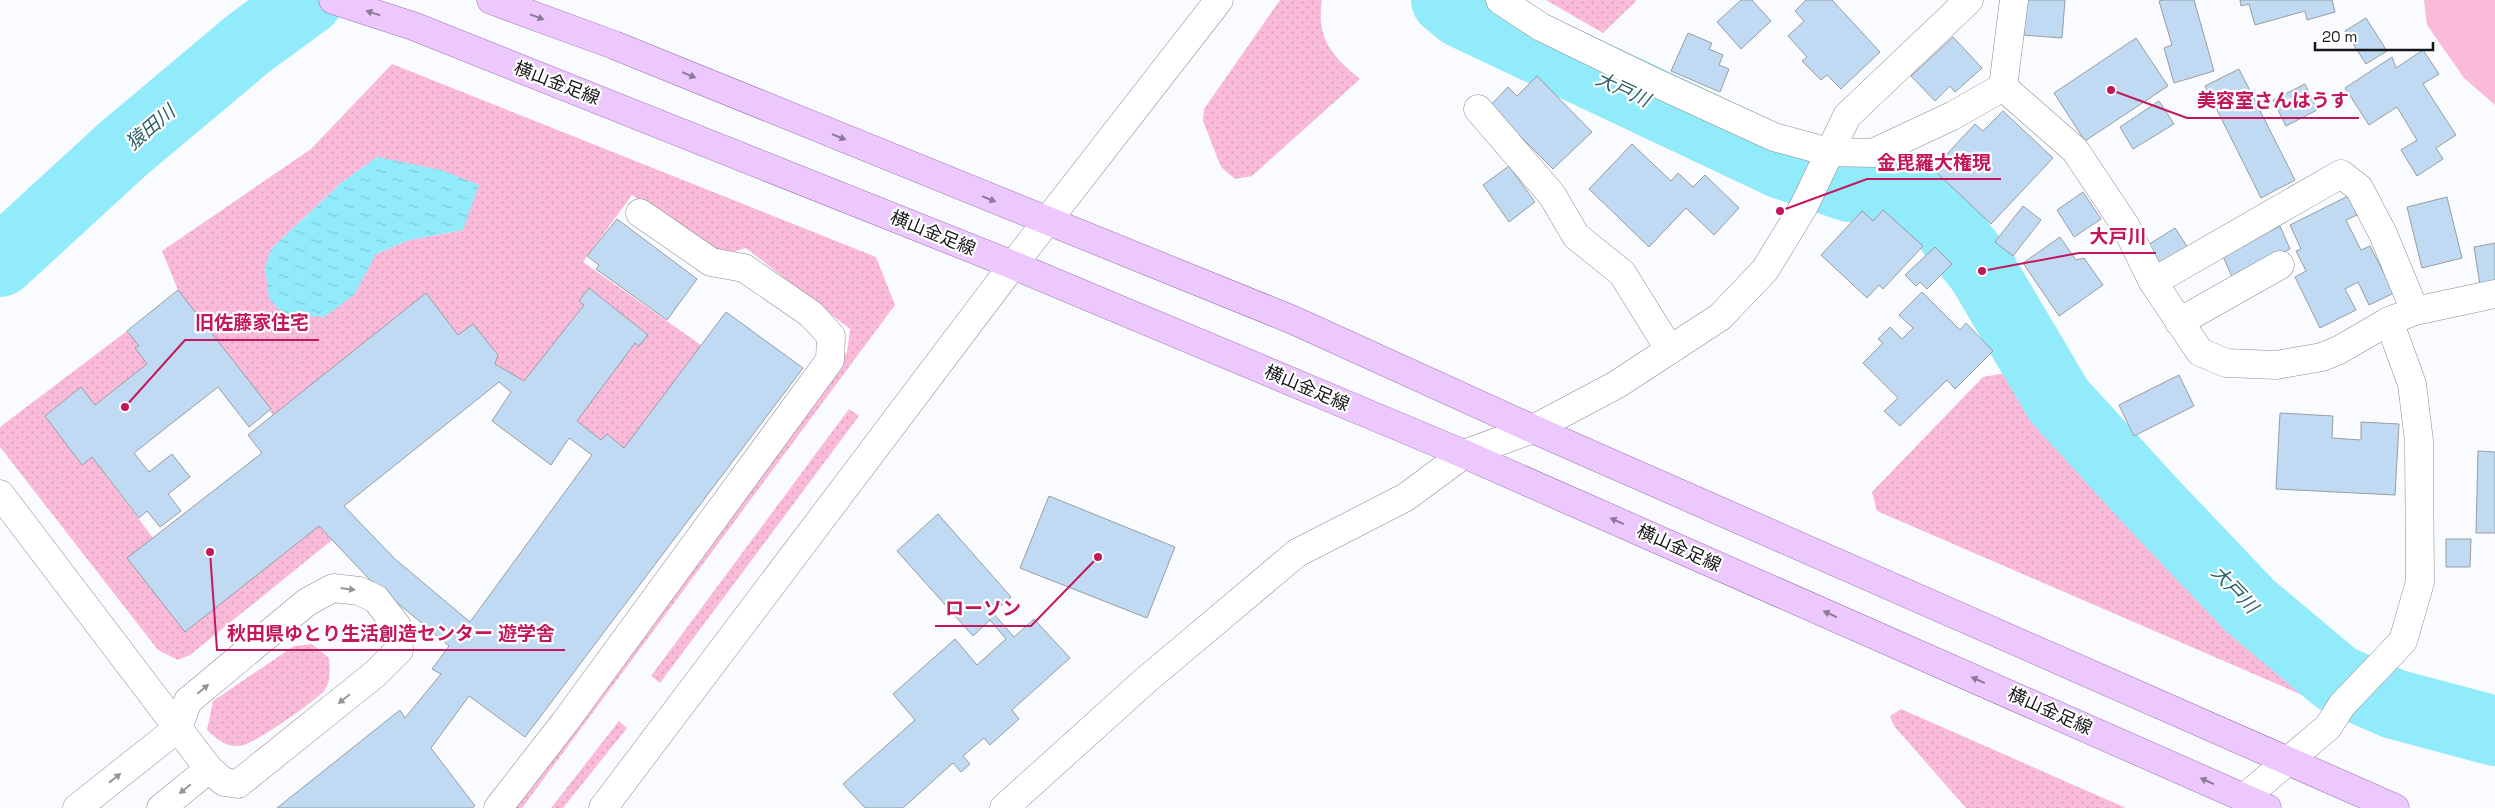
<svg xmlns="http://www.w3.org/2000/svg" width="2495" height="808" viewBox="0 0 2495 808" font-family="'Space Grotesk','Noto Sans JP',sans-serif">
<style>
.grass{fill:url(#grass-dots);fill-rule:evenodd}
.park{fill:#fabad9}
.water{fill:url(#water-ripples)}
.lines{fill:none;stroke-linecap:round;stroke-linejoin:round}
.river{stroke:#91ebfa;stroke-width:70}
.building{fill:#bfdaf2;stroke:#999da1;fill-rule:evenodd}
.minor-casing{stroke:#8b8c91;stroke-width:29}
.major-casing{stroke:#9972ad;stroke-width:29}
.minor{stroke:#fff;stroke-width:28}
.major{stroke:#ecc8fe;stroke-width:28}
.oneway{fill:#8c7897}
.oneway2{fill:#979798}
.labels{text-anchor:middle;stroke-width:4.5;stroke-linejoin:round;paint-order:stroke}
.street-label{font-size:18px;fill:#171719;stroke:#fff}
.water-label{font-size:19px;font-style:italic;fill:#2c6068;stroke:#fff}
.leader{fill:none;stroke:#c2185b;stroke-width:2}
.callout-dot{fill:#c2185b;stroke:#fff;stroke-width:2}
.callout-label{font-size:19px;text-anchor:middle;font-weight:bold;fill:#c2185b;stroke:#fff;stroke-width:4.5;stroke-linejoin:round;paint-order:stroke}
</style>
<defs>
<pattern id="grass-dots" width="8" height="8" patternUnits="userSpaceOnUse" patternTransform="scale(1.25)"><rect width="8" height="8" fill="#fabad9"/><path d="M2 2h.1M6 6h.1" fill="none" stroke="#d69fba" stroke-width="1.8" stroke-linecap="round"/></pattern>
<pattern id="water-ripples" width="26" height="14" patternUnits="userSpaceOnUse" patternTransform="scale(1.25)"><rect width="26" height="14" fill="#91ebfa"/><path d="M2 4q2-2 4 0t4 0M15 11q2-2 4 0t4 0" fill="none" stroke="#7cc9d6"/></pattern>
</defs>
<rect width="100%" height="100%" fill="#fafbfe"/>
<g class="grass">
<path d="M1280 0H1322C1316 39 1332 56 1360 79L1252 176 1235 179 1221 167 1203 121 1204 109Z"/>
<path d="M1546 0H1637L1603 33Z"/>
<path d="M392 64 876 257 895 305 522 808H510L847 352 850 329 746 248 719 256 632 195 583 262 701 345 624 448 607 435 601 440 577 421 635 343 639 346 648 335 589 288 579 301 584 305 524 381 495 364 498 355 473 324 458 335 426 293 273 415 178 290 162 251 311 149ZM377 157 463 230 409 240 376 254 271 249 341 183Z"/>
<path d="M127 331 139 346 136 348 147 364 95 405 81 387 45 416 82 464 92 457 153 538 127 558 185 632 319 526 332 540 190 655 178 660 158 650 0 447V427Z"/>
<path d="M2005 373 2125 506 2262 647 2315 688 2314 700 1877 511 1872 492 1983 377Z"/>
<path d="M849 409 859 416 660 683 651 676Z"/>
<path d="M312 644 329 658C330 669 331 683 324 691 314 702 253 745 240 746 225 747 217 739 207 730L213 701 294 646Z"/>
<path d="M1901 709 2126 808H1966L1894 726 1890 716Z"/>
<path d="M619 721 627 728 563 808H551Z"/>
</g>
<path class="park" d="M2424 0H2495V105L2464 78 2427 25Z"/>
<path class="water" d="M377 157 441 170 479 185 463 230 409 240 376 254 354 295 324 317 283 314 269 299 265 268 271 249 341 183Z"/>
<g class="lines">
<g class="river">
<path d="M1446 0 1462 13 1782 164 1850 187 1893 186 1931 206 1982 271 2059 401 2154 505 2250 606 2337 679 2394 704 2495 731"/>
<path d="M0 262 123 149 248 44 308 0"/>
</g>
</g>
<g class="building">
<path d="M1741 0H1752L1771 21 1741 49 1717 22Z"/>
<path d="M1806 0H1832L1880 52 1841 89 1827 75 1821 80 1802 61 1807 57 1788 36 1804 21 1795 11Z"/>
<path d="M2024 0H2065L2062 38 2022 35Z"/>
<path d="M2164 0H2194L2214 71 2174 83 2164 48 2172 45 2159 1Z"/>
<path d="M2240 0H2332L2335 12 2307 20 2305 11 2255 25 2249 4 2241 6Z"/>
<path d="M2366 18 2387 51 2366 64 2345 31Z"/>
<path d="M1688 33 1712 43 1709 49 1723 55 1719 65 1729 69 1720 92 1671 71Z"/>
<path d="M1953 37 1982 68 1955 92 1950 86 1935 101 1911 76Z"/>
<path d="M2136 38 2168 86 2085 141 2054 93Z"/>
<path d="M2423 50 2439 74 2423 84 2456 135 2436 148 2443 159 2417 176 2401 150 2417 140 2397 107 2369 125 2345 88 2392 57 2396 68Z"/>
<path d="M2239 69 2295 180 2261 198 2205 86Z"/>
<path d="M1537 76 1592 132 1553 169 1513 129 1486 110 1508 87 1517 96Z"/>
<path d="M2305 84 2317 110 2286 126 2273 100Z"/>
<path d="M2159 101 2174 124 2133 149 2120 127Z"/>
<path d="M2003 111 2053 158 1991 224 1933 169 1975 124 1983 131Z"/>
<path d="M1632 144 1671 181 1678 173 1693 187 1705 175 1739 208 1714 235 1686 208 1649 247 1589 189Z"/>
<path d="M1509 166 1535 202 1509 222 1483 185Z"/>
<path d="M2083 192 2101 219 2074 237 2057 210Z"/>
<path d="M2348 196 2357 215 2346 220 2361 250 2370 246 2394 293 2369 305 2358 282 2345 289 2356 310 2320 328 2295 277 2306 271 2296 251 2301 249 2290 225Z"/>
<path d="M2447 197 2462 258 2422 268 2407 207Z"/>
<path d="M2023 206 2041 220 2013 256 1995 242Z"/>
<path d="M1883 210 1923 246 1883 289 1879 285 1867 298 1821 255 1862 211 1873 221Z"/>
<path d="M617 219 697 279 667 320 596 269 599 265 587 256Z"/>
<path d="M2280 226 2290 249 2232 277 2222 254Z"/>
<path d="M2175 228 2190 251 2162 269 2148 245Z"/>
<path d="M2060 237 2076 260 2084 258 2103 285 2059 316 2023 263Z"/>
<path d="M2495 243V283L2480 285 2474 247Z"/>
<path d="M1935 247 1952 264 1927 289 1920 282 1916 286 1905 275Z"/>
<path d="M589 288 648 335 639 346 635 343 577 421 601 440 607 434 624 448 726 312 803 368 525 737 469 696 431 748 475 806 472 808H277L400 710 405 718 441 674 432 669 449 646 370 580 319 526 185 632 127 558 262 453 248 435 426 293 458 335 473 324 498 355 495 364 524 381 584 305 579 301ZM499 382 511 392 492 421 551 465 569 438 592 455 470 622 395 559 344 506Z"/>
<path d="M178 290 271 409 249 427 218 387 134 453 149 472 172 454 190 477 168 494 181 511 160 527 147 511 139 518 92 457 82 465 45 416 81 387 95 405 147 364 135 348 139 346 127 331Z"/>
<path d="M1922 292 1960 330 1966 323 1993 351 1955 389 1947 380 1900 426 1884 411 1898 398 1863 363 1883 343 1878 339 1890 327 1902 339 1913 328 1899 315Z"/>
<path d="M2179 375 2194 406 2134 436 2119 405Z"/>
<path d="M2280 413 2333 416 2332 438 2361 440V422L2399 424 2395 495 2276 489Z"/>
<path d="M2478 451 2495 452V533H2476Z"/>
<path d="M1049 496 1175 547 1147 618 1020 568Z"/>
<path d="M938 514 1011 597 993 613 1014 637 1034 619 1070 658 1012 710 1019 719 990 745 984 738 963 756 970 764 961 772 953 763 903 808H865L843 784 915 720 893 694 955 639 977 665 1006 639 990 620 973 636 897 551Z"/>
<path d="M2446 539H2471L2470 567H2446Z"/>
</g>
<g class="lines">
<g class="minor-casing">
<g id="minor">
<path d="M1500 0 1541 27 1652 81 1774 137 1829 152 1873 153 1952 116 2003 87"/>
<path d="M2014 0 2003 87 2075 150 2125 225 2153 282 2200 352 2226 363 2276 365 2322 357 2339 350 2389 321 2415 311 2495 294"/>
<path d="M1478 109 1552 195 1576 236 1622 273 1670 350"/>
<path d="M2153 282 2341 174 2359 188 2383 234 2415 311"/>
<path d="M2179 322 2280 265"/>
<path d="M0 494 209 769 224 782 238 784 375 674 399 650 397 626 376 599 359 591 333 588 307 602 188 701 178 728 77 808"/>
<path d="M2244 798 2328 727 2342 705 2403 641 2420 582 2419 441 2412 384 2389 321"/>
<path d="M161 808 209 769"/>
<path d="M498 808 565 722 830 360 831 336 811 314 744 268 711 262 640 213"/>
<path d="M603 808 1013 265 1219 0"/>
<path d="M1004 808 1146 680 1297 553 1406 497 1464 454 1533 429 1616 385 1720 317 1765 270 1804 206 1847 116 1969 0"/>
</g>
</g>
<g class="major-casing">
<g id="major">
<path d="M333 0 413 26 1013 265 1464 454 2267 808"/>
<path d="M491 0 614 45 1293 320 1533 429 2395 808"/>
</g>
</g>
<use href="#minor" class="minor"/>
<use href="#major" class="major"/>
</g>
<defs><path id="oneway-solid" d="M-6-.8H1V-3.2L6.5 0L1 3.2V.8H-6Z" transform="scale(1.25)"/></defs>
<g class="oneway">
<use href="#oneway-solid" transform="translate(373 13) rotate(-162)"/>
<use href="#oneway-solid" transform="translate(537 17) rotate(20)"/>
<use href="#oneway-solid" transform="translate(689 75) rotate(22)"/>
<use href="#oneway-solid" transform="translate(839 137) rotate(22)"/>
<use href="#oneway-solid" transform="translate(989 199) rotate(22)"/>
<use href="#oneway-solid" transform="translate(1617 521) rotate(-156)"/>
<use href="#oneway-solid" transform="translate(1830 614) rotate(-156)"/>
<use href="#oneway-solid" transform="translate(1978 680) rotate(-156)"/>
<use href="#oneway-solid" transform="translate(2207 781) rotate(-156)"/>
</g>
<g class="oneway2">
<use href="#oneway-solid" transform="translate(348 589) rotate(7)"/>
<use href="#oneway-solid" transform="translate(203 689) rotate(-40)"/>
<use href="#oneway-solid" transform="translate(344 699) rotate(141)"/>
<use href="#oneway-solid" transform="translate(115 778) rotate(-38)"/>
<use href="#oneway-solid" transform="translate(185 789) rotate(141)"/>
</g>
<g class="labels">
<g class="street-label">
<text transform="translate(557 83) rotate(21)" y="6">横山金足線</text>
<text transform="translate(933 233) rotate(22)" y="6">横山金足線</text>
<text transform="translate(1307 388) rotate(23)" y="6">横山金足線</text>
<text transform="translate(1679 548) rotate(24)" y="6">横山金足線</text>
<text transform="translate(2050 711) rotate(24)" y="6">横山金足線</text>
</g>
<g class="water-label">
<text transform="translate(1623 89) rotate(25)" y="7">大戸川</text>
<text transform="translate(150 127) rotate(-40)" y="7">猿田川</text>
<text transform="translate(2235 589) rotate(46)" y="7">大戸川</text>
</g>
</g>
<path class="leader" d="M2111 90L2187 118H2359M1780 211L1867 179H2001M1982 271L2079 253H2156M125 407L185 340H319M1098 557L1031 626H935M210 552L217 650H565"/>
<g class="callout-dot">
<circle cx="2111" cy="90" r="5"/>
<circle cx="1780" cy="211" r="5"/>
<circle cx="1982" cy="271" r="5"/>
<circle cx="125" cy="407" r="5"/>
<circle cx="1098" cy="557" r="5"/>
<circle cx="210" cy="552" r="5"/>
</g>
<g class="callout-label">
<text x="2273" y="107">美容室さんはうす</text>
<text x="1934" y="169">金毘羅大権現</text>
<text x="2118" y="243">大戸川</text>
<text x="252" y="329">旧佐藤家住宅</text>
<text x="983" y="615">ローソン</text>
<text x="391" y="640">秋田県ゆとり生活創造センター 遊学舎</text>
</g>
<path d="M2315 42v8h118v-8" fill="none" stroke="#171719" stroke-width="2.5"/>
<text x="2322" y="42" font-size="15" fill="#171719" stroke="#ffffff" stroke-width="4" paint-order="stroke">20 m</text>
</svg>
